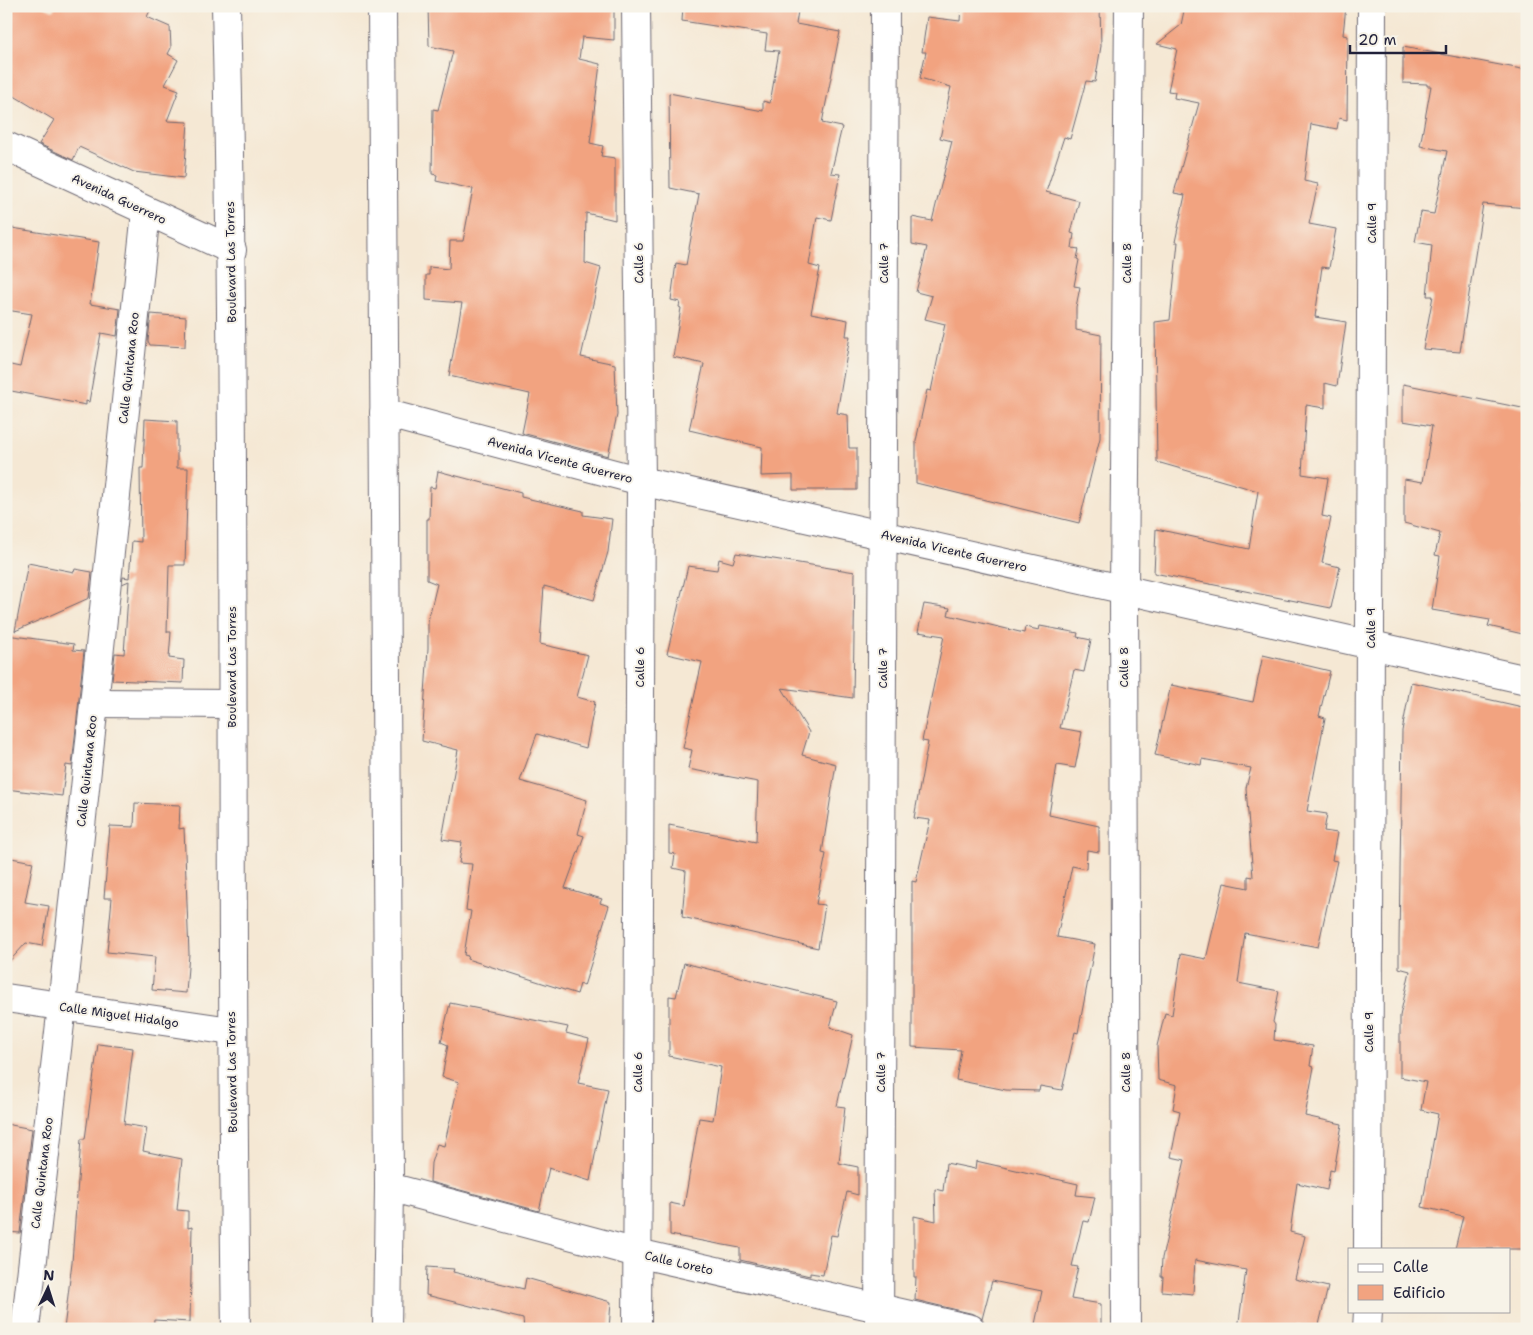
<svg xmlns="http://www.w3.org/2000/svg" width="1533" height="1335" viewBox="0 0 1533 1335" font-family="'Shantell Sans',sans-serif">
<style>
.building{fill:#f2a380}
.lines{fill:none;stroke-linecap:round;stroke-linejoin:round}
.street-casing{stroke:#6c6771;stroke-width:30}
.secondary-casing{stroke:#6c6771;stroke-width:30}
.primary-casing{stroke:#6c6771;stroke-width:30}
.street{stroke:#fff;stroke-width:28}
.secondary{stroke:#fff;stroke-width:28}
.primary{stroke:#fff;stroke-width:28}
.labels{text-anchor:middle;stroke-width:4;stroke-linejoin:round;paint-order:stroke}
.street-label{font-size:12px;fill:#22223b;stroke:#f7f3e8}
</style>
<rect width="100%" height="100%" fill="#f7f3e8"/>
<filter id="ink" filterUnits="userSpaceOnUse"><feTurbulence type="fractalNoise" baseFrequency=".02" numOctaves="2"/><feDisplacementMap in="SourceGraphic" scale="10" xChannelSelector="R" yChannelSelector="G"/><feConvolveMatrix kernelMatrix="1 2 1 2 8 2 1 2 1" color-interpolation-filters="sRGB"/></filter>
<filter id="wash" filterUnits="userSpaceOnUse"><feTurbulence type="fractalNoise" baseFrequency=".0096" numOctaves="4" result="noise"/><feDisplacementMap in="SourceGraphic" scale="20" xChannelSelector="R" yChannelSelector="G"/><feGaussianBlur stdDeviation="1.12" result="paint"/><feColorMatrix in="noise" values="0 0 0 0 0 0 0 0 0 0 0 0 0 0 0 0 0 1.4 0 .05"/><feComposite in="paint" operator="in"/></filter>
<g filter="url(#wash)">
<rect width="100%" height="100%" fill="#f5e8d4"/>
<g id="blocks">
<g class="building">
<path d="M6 6H41L53 11 56 6H152L147 17 170 27 171 48 168 54 178 60 165 85 179 90 167 121 188 122 184 178 134 172 79 147 73 160 39 144 54 120 6 91Z"/>
<path d="M428 6H614V40L582 37 579 59 600 64 590 143 603 146 601 156 615 158V220L586 213 585 263 601 268 581 357 615 364 617 415 608 456 522 433 530 394 449 376 462 303 426 300V275H429V267L449 269 450 241H463L473 189 436 181 437 175 432 174 433 109 438 110 453 51 429 46Z"/>
<path d="M683 6H794V11H798L796 24 840 32 822 123 842 127 831 173 840 174 831 220 817 217 809 265 820 268 811 313 848 320 846 336H850L837 413 848 415 849 448H857V490H793V475L761 476 762 447 689 430 704 364 673 357 681 308 679 307 680 302 671 300 676 263 686 265 699 194 670 188 669 93 763 111V101L770 103 779 51 765 50 767 34 682 21Z"/>
<path d="M961 6H1100L1101 46 1095 82 1086 81 1070 139 1064 137 1046 192 1079 201 1071 233 1074 234 1072 248 1079 249 1077 259 1079 260 1074 286 1080 287 1076 307V330L1101 335 1100 438 1079 523 916 483V441L927 390 931 391 945 324 925 319 932 296 916 292 927 247 912 244V217L932 221 952 141 940 138 951 87 920 78 926 52H922L927 17 960 21Z"/>
<path d="M1185 6H1346L1343 35 1348 36 1347 120 1339 118 1337 129 1311 124 1304 181 1318 184 1309 224 1336 229 1329 268 1322 267 1315 317 1346 322 1337 386 1325 383V408L1306 405 1302 474 1328 478 1322 516 1331 518 1322 563 1340 567 1331 608 1154 573 1156 529 1249 549 1258 491 1157 462 1155 322 1170 320 1178 242H1175L1185 195 1174 193 1199 103 1174 98 1175 92 1168 91 1177 49 1157 44 1181 25Z"/>
<path d="M1403 47 1527 70V208L1483 204 1460 352 1423 349 1433 296H1427L1432 245 1415 242 1421 212 1434 214 1447 151 1420 146 1431 86H1427V84L1403 83Z"/>
<path d="M6 227 99 242 90 304 120 309 117 336 101 333 89 402 86 401V405L6 390V364L20 367 32 314 6 310Z"/>
<path d="M151 314 186 317 185 347 150 345 148 341Z"/>
<path d="M1403 384 1527 409V480L1522 506 1527 507V635L1488 626 1490 620 1432 610 1440 556 1435 555 1440 533 1404 523V479L1423 482 1432 426 1403 421Z"/>
<path d="M145 419 177 421V468H188L185 565H169L167 632H171L169 658 184 660 183 683 112 680 115 653 124 654 129 581 122 584 123 577 129 578 132 541 141 542 140 468H143Z"/>
<path d="M438 471 521 493V497L583 511V515L612 519 608 552 594 600 544 586 540 644 588 655 577 697 595 702 586 748 537 734 520 781 587 800 578 834 584 836 565 888 602 899 600 903 609 906 584 986 580 984 577 994 467 959 468 956 464 955 471 911 466 910 472 864 459 863 462 842 442 839 458 750 422 741 428 648V621L437 584 427 580V519H429L430 487 435 488Z"/>
<path d="M736 553 855 572 853 698 782 688 809 732 802 755 836 764 822 853 826 854 816 904 825 905 818 948 682 917 686 871 673 868 675 854 669 853V825L756 842 758 782 688 769 692 750 683 748 702 662 667 654 688 566 717 570 719 559 733 563Z"/>
<path d="M28 563 74 572 75 569 92 572 89 598 15 631Z"/>
<path d="M924 604 950 608 948 615 1024 633 1025 627 1039 630 1040 626 1078 633 1077 637 1091 640 1084 672 1074 670 1060 728 1082 732 1075 768 1057 765 1049 815 1099 826V852L1087 850 1086 869 1072 866 1057 937 1095 944 1078 1033 1075 1032 1062 1090 1040 1086 1039 1091 1006 1090 956 1080 961 1050 912 1047V881L916 882 930 820 914 818 928 742 922 741 944 636 918 632Z"/>
<path d="M6 635 74 644 73 650 84 651 72 766 66 765 62 796 6 789Z"/>
<path d="M1263 655 1330 671 1319 716 1325 718 1307 811 1327 814 1324 831 1337 833 1332 860 1337 861 1318 947 1245 933 1238 983 1279 991 1273 1022 1275 1025 1274 1040 1313 1046 1310 1066 1314 1067 1305 1116 1342 1124 1334 1171 1330 1170 1327 1190 1297 1183 1290 1232 1305 1236 1295 1279 1328 1287 1318 1329 1297 1325 1296 1329H1238L1246 1270 1195 1260 1193 1294 1162 1291 1163 1277H1161L1162 1258 1185 1160 1171 1157 1180 1111 1173 1109 1177 1085 1158 1080 1157 1046 1165 1013 1172 1015 1181 954 1206 959 1224 883 1248 888V876L1253 877 1246 788 1251 768 1202 759 1201 765 1155 755 1171 685 1253 702Z"/>
<path d="M1411 682 1527 708V1249H1455L1463 1216 1422 1207 1438 1114 1421 1110 1426 1082 1400 1077V1016L1410 971 1399 968V943L1402 731Z"/>
<path d="M135 803 180 805 179 829 184 828 189 954 186 993 152 990 155 957 107 952 112 898H104L110 826 134 827Z"/>
<path d="M6 857 33 862 25 902 49 906 42 946 26 943 6 965Z"/>
<path d="M684 963 837 1001 830 1027 853 1035 837 1106 845 1107 839 1163 858 1167V1195L847 1192 837 1236 831 1235 823 1275 810 1273V1276L740 1260V1248L670 1235V1203L684 1206 699 1118 713 1120 721 1067 669 1056V996L676 997Z"/>
<path d="M450 1003 568 1027 566 1033 589 1039 578 1083 608 1089 590 1181 549 1168 539 1211 430 1182 431 1163 437 1144 444 1146 459 1082 442 1077 448 1045 441 1042Z"/>
<path d="M98 1044 133 1048 124 1124 147 1128 143 1151 182 1159 177 1210 188 1211V1228L192 1227 190 1322 154 1320 153 1329H64L72 1262 81 1139H85Z"/>
<path d="M6 1124 32 1129 20 1233 6 1232Z"/>
<path d="M976 1161 1078 1184 1076 1195 1095 1197 1089 1222 1083 1221 1072 1266 1078 1267 1071 1299 1101 1304V1329H1034L1042 1291 992 1281 982 1319 974 1314 915 1300 916 1277H914V1216L936 1221 935 1189 943 1191 946 1163 975 1169Z"/>
<path d="M427 1267 454 1269 453 1272 524 1289 526 1278 611 1302 609 1329H524L523 1319 426 1295Z"/>
</g>
</g>
</g>
<g filter="url(#ink)">
<use href="#blocks" fill-opacity="0" stroke="#6c6771" stroke-width="1"/>
<g class="lines">
<g class="street-casing">
<g id="street">
<path d="M636 6 641 481 637 1329"/>
<path d="M6 146 232 250"/>
<path d="M384 413 641 481 1527 680"/>
<path d="M94 703 232 704"/>
<path d="M6 998 231 1031"/>
<path d="M1368 1249 1372 6"/>
<path d="M25 1329 62 1006 146 212"/>
<path d="M879 1329 885 6"/>
<path d="M1126 1329 1124 589 1129 6"/>
<path d="M1367 1329 1368 1311"/>
</g>
</g>
<g class="secondary-casing">
<path id="secondary" d="M389 1187 637 1253 971 1329"/>
</g>
<g class="primary-casing">
<g id="primary">
<path d="M226 6C237 447 229 888 236 1329"/>
<path d="M382 6 389 1187 387 1329"/>
</g>
</g>
<use href="#street" class="street"/>
<use href="#secondary" class="secondary"/>
<use href="#primary" class="primary"/>
</g>
</g>
<g class="labels">
<g class="street-label">
<text transform="translate(119 199) rotate(25)" y="4">Avenida Guerrero</text>
<text transform="translate(1372 223) rotate(-90)" y="4">Calle 9</text>
<text transform="translate(231 262) rotate(-91)" y="4">Boulevard Las Torres</text>
<text transform="translate(639 263) rotate(-91)" y="4">Calle 6</text>
<text transform="translate(884 263) rotate(-90)" y="4">Calle 7</text>
<text transform="translate(1127 263) rotate(-90)" y="4">Calle 8</text>
<text transform="translate(129 368) rotate(-84)" y="4">Calle Quintana Roo</text>
<text transform="translate(560 460) rotate(15)" y="4">Avenida Vicente Guerrero</text>
<text transform="translate(954 551) rotate(13)" y="4">Avenida Vicente Guerrero</text>
<text transform="translate(1371 628) rotate(-90)" y="4">Calle 9</text>
<text transform="translate(232 667) rotate(-90)" y="4">Boulevard Las Torres</text>
<text transform="translate(640 667) rotate(-90)" y="4">Calle 6</text>
<text transform="translate(1124 667) rotate(-90)" y="4">Calle 8</text>
<text transform="translate(883 668) rotate(-90)" y="4">Calle 7</text>
<text transform="translate(87 771) rotate(-84)" y="4">Calle Quintana Roo</text>
<text transform="translate(119 1015) rotate(8)" y="4">Calle Miguel Hidalgo</text>
<text transform="translate(1369 1032) rotate(-90)" y="4">Calle 9</text>
<text transform="translate(232 1072) rotate(-91)" y="4">Boulevard Las Torres</text>
<text transform="translate(638 1072) rotate(-90)" y="4">Calle 6</text>
<text transform="translate(881 1072) rotate(-90)" y="4">Calle 7</text>
<text transform="translate(1126 1072) rotate(-90)" y="4">Calle 8</text>
<text transform="translate(42 1173) rotate(-83)" y="4">Calle Quintana Roo</text>
<text transform="translate(679 1263) rotate(13)" y="4">Calle Loreto</text>
</g>
</g>
<rect width="1533" height="1335" fill="none" stroke="#f7f3e8" stroke-width="25"/>
<rect x="1348" y="1248" width="162" height="65" fill="#f7f3e8" stroke="#a29fa3"/>
<rect x="1358" y="1264" width="25" height="8" fill="#ffffff" stroke="#a29fa3"/>
<text x="1393" y="1272" font-size="15" fill="#22223b">Calle</text>
<rect x="1358" y="1285" width="25" height="15" fill="#f2a380" stroke="#a29fa3"/>
<text x="1393" y="1298" font-size="15" fill="#22223b">Edificio</text>
<g transform="translate(48 1288) rotate(4)" stroke="#f7f3e8" stroke-width="4" paint-order="stroke">
<path d="M0-4L9 19L0 12L-9 19Z" fill="#22223b"/>
<text y="-8" font-size="14" font-weight="bold" text-anchor="middle" fill="#22223b">N</text>
</g>
<path d="M1350 45v8h96v-8" fill="none" stroke="#22223b" stroke-width="2.5"/>
<text x="1358" y="45" font-size="15" fill="#22223b" stroke="#f7f3e8" stroke-width="4" paint-order="stroke">20 m</text>
</svg>
